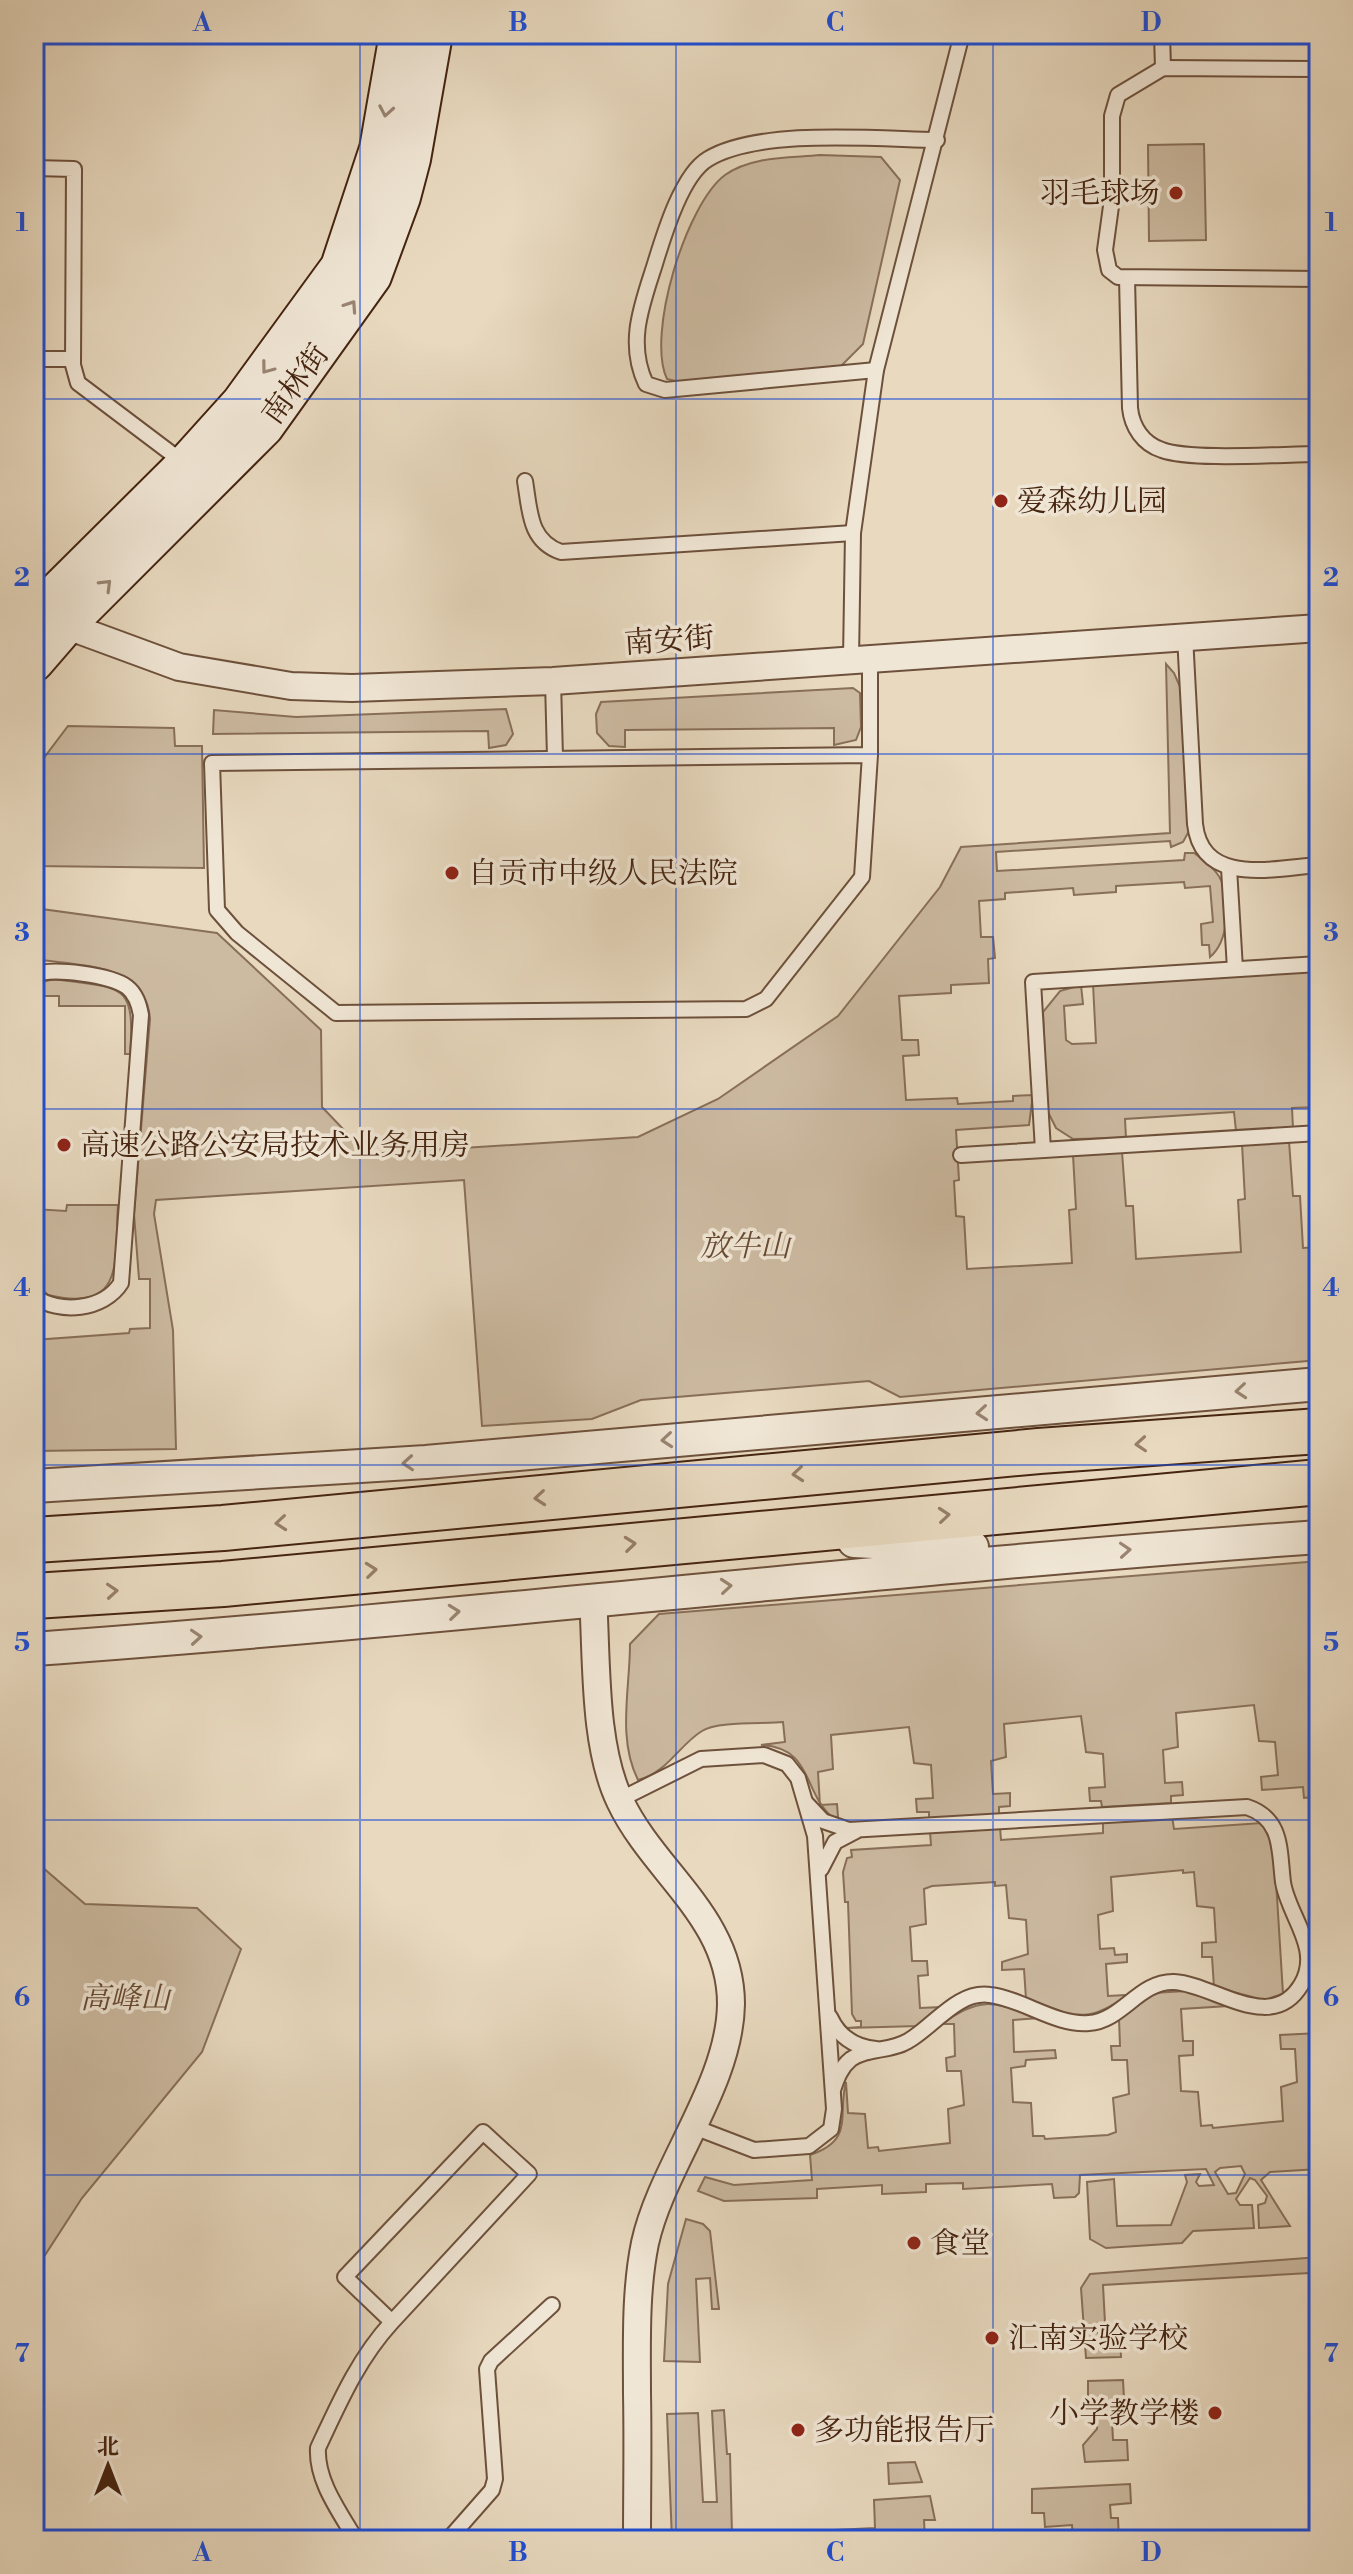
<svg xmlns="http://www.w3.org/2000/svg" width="1353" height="2574" viewBox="0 0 1353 2574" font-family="'Libre Bodoni','Noto Serif SC',serif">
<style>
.green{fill:#ccbaa1;stroke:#886f58;stroke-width:2;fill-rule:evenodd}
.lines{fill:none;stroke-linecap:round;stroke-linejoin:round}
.service-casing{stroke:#6e513c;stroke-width:18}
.minor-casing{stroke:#6e513c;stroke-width:30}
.tertiary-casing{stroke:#6e513c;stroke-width:36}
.secondary-casing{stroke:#452410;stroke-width:42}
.trunk-casing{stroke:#452410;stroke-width:48}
.service{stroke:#f0e6d5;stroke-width:14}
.minor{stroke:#f0e6d5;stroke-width:26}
.tertiary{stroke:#f0e6d5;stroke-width:32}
.secondary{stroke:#f0e6d5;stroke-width:38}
.trunk{stroke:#e8d9bf;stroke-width:44}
.oneway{stroke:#9a8572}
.oneway2{stroke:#967e68}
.grid{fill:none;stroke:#1d4ed8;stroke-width:2;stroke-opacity:0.55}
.poi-dot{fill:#8f2418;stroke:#f0e6d5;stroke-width:3}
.labels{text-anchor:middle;stroke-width:7;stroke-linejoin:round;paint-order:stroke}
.poi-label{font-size:30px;fill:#452410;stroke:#f0e6d5;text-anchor:start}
.street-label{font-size:30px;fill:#452410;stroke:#f0e6d5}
.park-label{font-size:30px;font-style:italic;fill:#674a34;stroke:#f0e6d5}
.neatline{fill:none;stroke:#1d4ed8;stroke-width:3}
.grid-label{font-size:26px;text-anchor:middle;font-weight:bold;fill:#1d4ed8}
</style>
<rect width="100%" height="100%" fill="#e8d9bf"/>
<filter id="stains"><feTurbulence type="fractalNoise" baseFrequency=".0025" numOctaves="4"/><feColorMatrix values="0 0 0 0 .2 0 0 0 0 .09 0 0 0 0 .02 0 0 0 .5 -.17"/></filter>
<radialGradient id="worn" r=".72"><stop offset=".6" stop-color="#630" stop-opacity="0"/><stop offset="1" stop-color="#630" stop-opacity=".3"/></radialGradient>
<g class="green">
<path d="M1204 144 1206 240 1149 241 1148 145Z"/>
<path d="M820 155 881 157 900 180 863 344 841 366 684 383 667 379C646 335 686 204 725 175 751 156 790 158 820 155Z"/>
<path d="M1166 664 1174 673 1181 689 1189 831 1183 842 1171 847 1170 841 996 852 997 871 1184 860 1185 853H1194C1204 860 1216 869 1221 880 1230 903 1229 941 1210 957L1209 945H1202L1201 924 1213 922 1210 886 1185 888 1184 882 1116 886V892L1074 895 1073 888 1005 893V899L979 901 981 937H993L995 958 988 959 989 983 951 985V993L899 996 902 1040H918L919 1055 903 1056 906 1100 957 1098 958 1104 1013 1101V1096L1033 1095 1029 1125 956 1130 959 1180 954 1181 956 1216 964 1217 967 1269 1072 1263 1069 1210 1076 1209 1073 1155 1122 1152 1126 1206H1133L1136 1259 1241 1252 1238 1200 1245 1199 1242 1144 1289 1141 1293 1196H1300L1303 1248 1319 1247V1360L900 1397 869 1381 641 1400 592 1419 482 1426 464 1180 156 1200 154 1214 173 1330 176 1449 34 1451V1340L129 1333 130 1329 150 1328V1279H139L134 1214 150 1019C146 962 77 966 34 959V908L217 933 321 1030 322 1107 367 1154 638 1137 718 1099 838 1016 940 887 961 847 1170 833Z"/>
<path d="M853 688 860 693 861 727 856 740 834 745V728L625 730V747L609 746 597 733 596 714 601 702Z"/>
<path d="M506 709 513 734 506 745 489 748 488 731 213 734 214 710 296 717Z"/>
<path d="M68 726 174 728 175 746H202L204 868 34 866V771Z"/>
<path d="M1319 971V1107L1292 1108 1293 1128 1236 1131 1234 1112 1125 1119 1126 1138 1073 1139 1056 1128 1047 1110 1043 1012 1060 991 1081 985 1083 1004 1064 1006 1066 1040 1072 1044 1096 1043 1093 984Z"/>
<path d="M54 979C120 989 136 979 130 1054H125V1006H59V996H34L38 983Z"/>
<path d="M67 1205H118C114 1259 127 1314 48 1295L34 1282V1209L66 1211Z"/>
<path d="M1319 1561V1790L1312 1791V1797L1304 1798 1303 1787 1262 1790 1261 1777 1278 1775 1275 1742 1259 1741 1254 1705 1176 1713 1178 1747 1163 1750 1165 1783 1182 1782 1183 1795 1171 1796V1803L1102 1807 1101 1801H1090L1089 1788 1105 1787 1103 1754 1086 1752 1081 1716 1004 1724 1006 1757 991 1761 993 1794 1010 1793V1806L999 1807V1814L929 1819V1812H917L916 1799 933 1798 931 1765 914 1763 909 1727 831 1735 833 1769 818 1772 820 1805 837 1804 838 1817 833 1818C802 1792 814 1748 761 1745L785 1742 783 1722C764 1724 717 1721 702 1731 679 1745 667 1773 638 1780 617 1738 630 1689 630 1644L659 1614Z"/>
<path d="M1172 1816 1174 1829 1262 1823 1274 1848 1283 1994 1264 2000 1214 1987 1212 1957H1202V1943L1216 1942 1214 1908 1197 1906 1194 1872 1183 1873V1870L1111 1877 1113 1911 1098 1915 1100 1949 1114 1948 1115 1955 1127 1954V1962L1106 1964 1108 1996 1127 1995C1085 2027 1072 2014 1026 1999L1024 1969 1002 1970V1962L1028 1954 1026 1920 1009 1918 1006 1885 995 1886V1882L932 1886 924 1889 926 1924 910 1927 912 1961H927L928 1975 918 1976 920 2008 943 2007 918 2026 847 2028 861 2027V2021H856L852 2014 848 1902H845L843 1872 847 1858 852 1857 851 1850 931 1845 930 1832 1000 1827 1001 1840 1103 1833V1820Z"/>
<path d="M34 1860 85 1904 197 1908 241 1949 202 2052 82 2198 34 2272Z"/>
<path d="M1186 1991 1229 2006 1181 2009 1183 2041H1193V2055L1179 2056 1181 2091 1198 2092 1201 2126 1212 2125 1213 2128 1283 2121 1281 2087 1297 2082 1295 2049H1281L1280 2035 1319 2033V2169L1270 2172 1261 2180 1290 2226 1259 2228 1258 2205 1265 2203 1267 2196 1255 2180 1250 2178 1236 2199 1240 2205H1252L1254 2228 1193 2231 1182 2243 1106 2248 1090 2239 1087 2182 1114 2179 1117 2226 1171 2225 1187 2182 1185 2175 1200 2174 1196 2182 1199 2186 1214 2185 1206 2169 1080 2175 1079 2193 1075 2197 1054 2198 1052 2184 963 2189V2183L926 2184V2192L882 2194V2185L817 2189V2198L724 2201 698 2191 705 2177 734 2185 812 2180 810 2155C855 2140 837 2116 846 2082L848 2113 865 2114 868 2148 878 2147 879 2151 950 2143 948 2109 964 2105 961 2071H947L946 2058 955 2056 954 2024H942C982 1994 996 2003 1040 2018L1013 2020 1014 2052 1055 2050 1056 2058 1026 2060 1025 2066 1011 2068 1013 2102 1031 2103 1033 2136H1044L1045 2139 1108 2135 1116 2132 1113 2098 1129 2094 1127 2060H1112L1111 2046H1120L1119 2018 1153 1993ZM1241 2166 1245 2174 1236 2193 1228 2194 1215 2172 1220 2168Z"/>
<path d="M686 2219 703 2224 710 2231 719 2309H712L710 2278 696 2279 700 2362 664 2361 668 2284Z"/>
<path d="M1319 2257V2287H1310L1309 2273 1103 2285 1105 2323H1098V2336H1120L1121 2357 1086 2358 1081 2288 1090 2274Z"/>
<path d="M1311 2297H1319V2427Z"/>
<path d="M1123 2380 1124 2399 1111 2400 1113 2440H1127L1128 2460 1085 2462 1083 2445 1097 2429 1096 2410 1088 2401V2381Z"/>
<path d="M724 2410 727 2454H730L732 2535 875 2528 874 2500 930 2496 935 2520H924L925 2540H672L667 2414 698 2413 703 2502H717L712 2411Z"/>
<path d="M915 2462 922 2482 889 2484 888 2463Z"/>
<path d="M1130 2484 1131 2503 1110 2505 1111 2518H1118L1119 2540H1073L1072 2525 1045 2527 1044 2513H1032V2489Z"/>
</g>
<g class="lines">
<g class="service-casing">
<g id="service">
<path d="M1162 34 1163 68"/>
<path d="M1319 69 1163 68 1118 95 1112 116V199L1105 250 1109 270 1118 277 1319 279"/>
<path d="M34 168 74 169 73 365 78 383 184 463"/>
<path d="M1127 278 1130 408C1132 427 1143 444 1162 450 1192 461 1283 454 1319 454"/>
<path d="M34 359H73"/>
<path d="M876 370 665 390 646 384C627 344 641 307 654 267 663 238 681 175 708 159 759 128 877 139 937 140"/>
<path d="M525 481C530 511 529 541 561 552L853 533"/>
<path d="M1185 636 1195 824C1202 887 1275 868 1319 865"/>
<path d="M870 657V755L862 877 766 999 746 1009 336 1013 237 933 217 910 212 763 870 755"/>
<path d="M851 659 853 533 876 370 962 34"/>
<path d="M553 681 555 758"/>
<path d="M1229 868 1235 969"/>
<path d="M34 975C52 967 111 975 127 987 136 994 139 1004 141 1015L121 1283C104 1310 59 1315 34 1296"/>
<path d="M1043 1150 1033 982 1319 964"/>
<path d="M961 1155 1319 1133"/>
<path d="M619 1800 701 1759 764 1755 787 1764 798 1778 815 1836 834 2109 831 2129 809 2146 754 2150 694 2127"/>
<path d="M807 1804 823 1821 849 1830 1247 1807C1283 1819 1279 1850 1283 1882 1288 1916 1323 1949 1301 1985 1271 2035 1214 1984 1174 1982 1139 1981 1122 2021 1089 2023 1056 2026 1023 1999 990 1995 958 1990 933 2027 908 2041 890 2052 869 2047 851 2059 841 2067 837 2078 833 2090"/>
<path d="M821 1869 835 1842 856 1831"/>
<path d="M830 2017C839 2037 854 2047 876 2049"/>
<path d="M356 2540C340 2512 316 2481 318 2448 339 2403 358 2359 392 2322L529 2174 483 2132 345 2277 392 2322"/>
<path d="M448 2540 492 2490 495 2479 487 2369 491 2361 552 2305"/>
</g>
</g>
<g class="minor-casing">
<g id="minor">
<path d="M54 621 179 667 291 686 352 688 553 681 1319 628"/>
<path d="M593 1598C597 1659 593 1745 620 1801 654 1873 731 1917 731 2004 730 2085 662 2166 645 2243 635 2292 637 2345 637 2394 638 2443 637 2491 637 2540"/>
</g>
</g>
<g class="tertiary-casing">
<g id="tertiary">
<path d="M34 1486 426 1462 1319 1384"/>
<path d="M854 1541 972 1547"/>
<path d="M34 1649C463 1618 890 1567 1319 1537"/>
</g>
</g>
<g class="secondary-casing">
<g id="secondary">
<path d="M34 615 186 464 241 403 340 267 379 149 399 34"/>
<path d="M34 662 66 625 264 427 372 276 401 197 411 159 433 34"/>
</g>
</g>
<g class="trunk-casing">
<g id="trunk">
<path d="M34 1540 223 1528 1039 1451 1319 1431"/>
<path d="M34 1596 223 1584 1319 1482"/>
</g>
</g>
<use href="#service" class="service"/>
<use href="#minor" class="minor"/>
<use href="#tertiary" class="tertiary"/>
<use href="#secondary" class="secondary"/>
<use href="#trunk" class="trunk"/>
</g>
<defs><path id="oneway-chevron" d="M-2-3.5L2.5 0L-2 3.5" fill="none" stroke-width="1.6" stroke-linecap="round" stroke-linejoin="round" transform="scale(2)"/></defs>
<g class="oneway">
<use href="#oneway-chevron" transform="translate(386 111) rotate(100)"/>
<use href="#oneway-chevron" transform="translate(351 306) rotate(-56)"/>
<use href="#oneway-chevron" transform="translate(267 368) rotate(127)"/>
<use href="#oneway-chevron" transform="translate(106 585) rotate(-45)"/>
<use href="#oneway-chevron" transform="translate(1241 1391) rotate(175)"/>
<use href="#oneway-chevron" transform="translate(982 1413) rotate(175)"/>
<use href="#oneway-chevron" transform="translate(667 1440) rotate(175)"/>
<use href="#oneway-chevron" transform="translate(408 1463) rotate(176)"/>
<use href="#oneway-chevron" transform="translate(1125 1550) rotate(-4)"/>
<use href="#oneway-chevron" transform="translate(726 1586) rotate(-5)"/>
<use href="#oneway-chevron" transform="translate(454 1612) rotate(-6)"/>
<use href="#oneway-chevron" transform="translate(196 1637) rotate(-4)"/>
</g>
<g class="oneway2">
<use href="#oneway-chevron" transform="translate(1141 1444) rotate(176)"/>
<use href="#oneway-chevron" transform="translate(798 1474) rotate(175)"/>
<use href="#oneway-chevron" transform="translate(540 1498) rotate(175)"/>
<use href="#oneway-chevron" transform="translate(944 1515) rotate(-5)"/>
<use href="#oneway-chevron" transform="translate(281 1523) rotate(175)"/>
<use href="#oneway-chevron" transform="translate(630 1544) rotate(-6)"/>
<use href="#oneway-chevron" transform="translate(371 1570) rotate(-6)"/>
<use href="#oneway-chevron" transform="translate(112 1591) rotate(-4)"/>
</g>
<path class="grid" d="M360 34V2540M676 34V2540M993 34V2540M34 399H1319M34 754H1319M34 1109H1319M34 1465H1319M34 1820H1319M34 2175H1319"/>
<g class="poi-dot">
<circle cx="1176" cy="193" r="8"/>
<circle cx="1001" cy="501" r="8"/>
<circle cx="452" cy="873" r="8"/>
<circle cx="64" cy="1145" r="8"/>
<circle cx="914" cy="2243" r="8"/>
<circle cx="992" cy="2338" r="8"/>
<circle cx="1215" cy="2413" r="8"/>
<circle cx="798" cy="2430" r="8"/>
</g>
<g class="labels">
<g class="poi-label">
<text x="1160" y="203" text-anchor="end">羽毛球场</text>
<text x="1017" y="511">爱森幼儿园</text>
<text x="468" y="883">自贡市中级人民法院</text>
<text x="80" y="1155">高速公路公安局技术业务用房</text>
<text x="930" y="2253">食堂</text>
<text x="1008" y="2348">汇南实验学校</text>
<text x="1199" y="2423" text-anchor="end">小学教学楼</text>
<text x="814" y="2440">多功能报告厅</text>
</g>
<g class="street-label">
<text transform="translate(295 384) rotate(-54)" y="10">南林街</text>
<text transform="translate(669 640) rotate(-4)" y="10">南安街</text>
</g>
<g class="park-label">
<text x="745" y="1256">放牛山</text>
<text x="125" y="2008">高峰山</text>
</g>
</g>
<rect width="1353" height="2574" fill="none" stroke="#e8d9bf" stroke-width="88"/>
<g transform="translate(108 2466)" stroke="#f0e6d5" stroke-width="6" paint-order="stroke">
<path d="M0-6L14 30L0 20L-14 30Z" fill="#452410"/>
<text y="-12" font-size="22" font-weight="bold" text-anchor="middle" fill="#452410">北</text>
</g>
<rect x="44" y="44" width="1265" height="2486" class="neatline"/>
<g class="grid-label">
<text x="202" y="31">A</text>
<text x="518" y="31">B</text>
<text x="835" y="31">C</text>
<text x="1151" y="31">D</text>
<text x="22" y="231">1</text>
<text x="1331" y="231">1</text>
<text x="22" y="586">2</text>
<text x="1331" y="586">2</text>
<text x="22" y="941">3</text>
<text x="1331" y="941">3</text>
<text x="22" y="1296">4</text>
<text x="1331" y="1296">4</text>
<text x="22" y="1651">5</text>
<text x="1331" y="1651">5</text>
<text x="22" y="2006">6</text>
<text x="1331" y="2006">6</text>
<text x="22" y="2362">7</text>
<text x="1331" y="2362">7</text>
<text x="202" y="2561">A</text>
<text x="518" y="2561">B</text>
<text x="835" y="2561">C</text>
<text x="1151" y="2561">D</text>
</g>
<rect width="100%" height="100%" filter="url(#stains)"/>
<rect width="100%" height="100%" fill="url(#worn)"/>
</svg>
